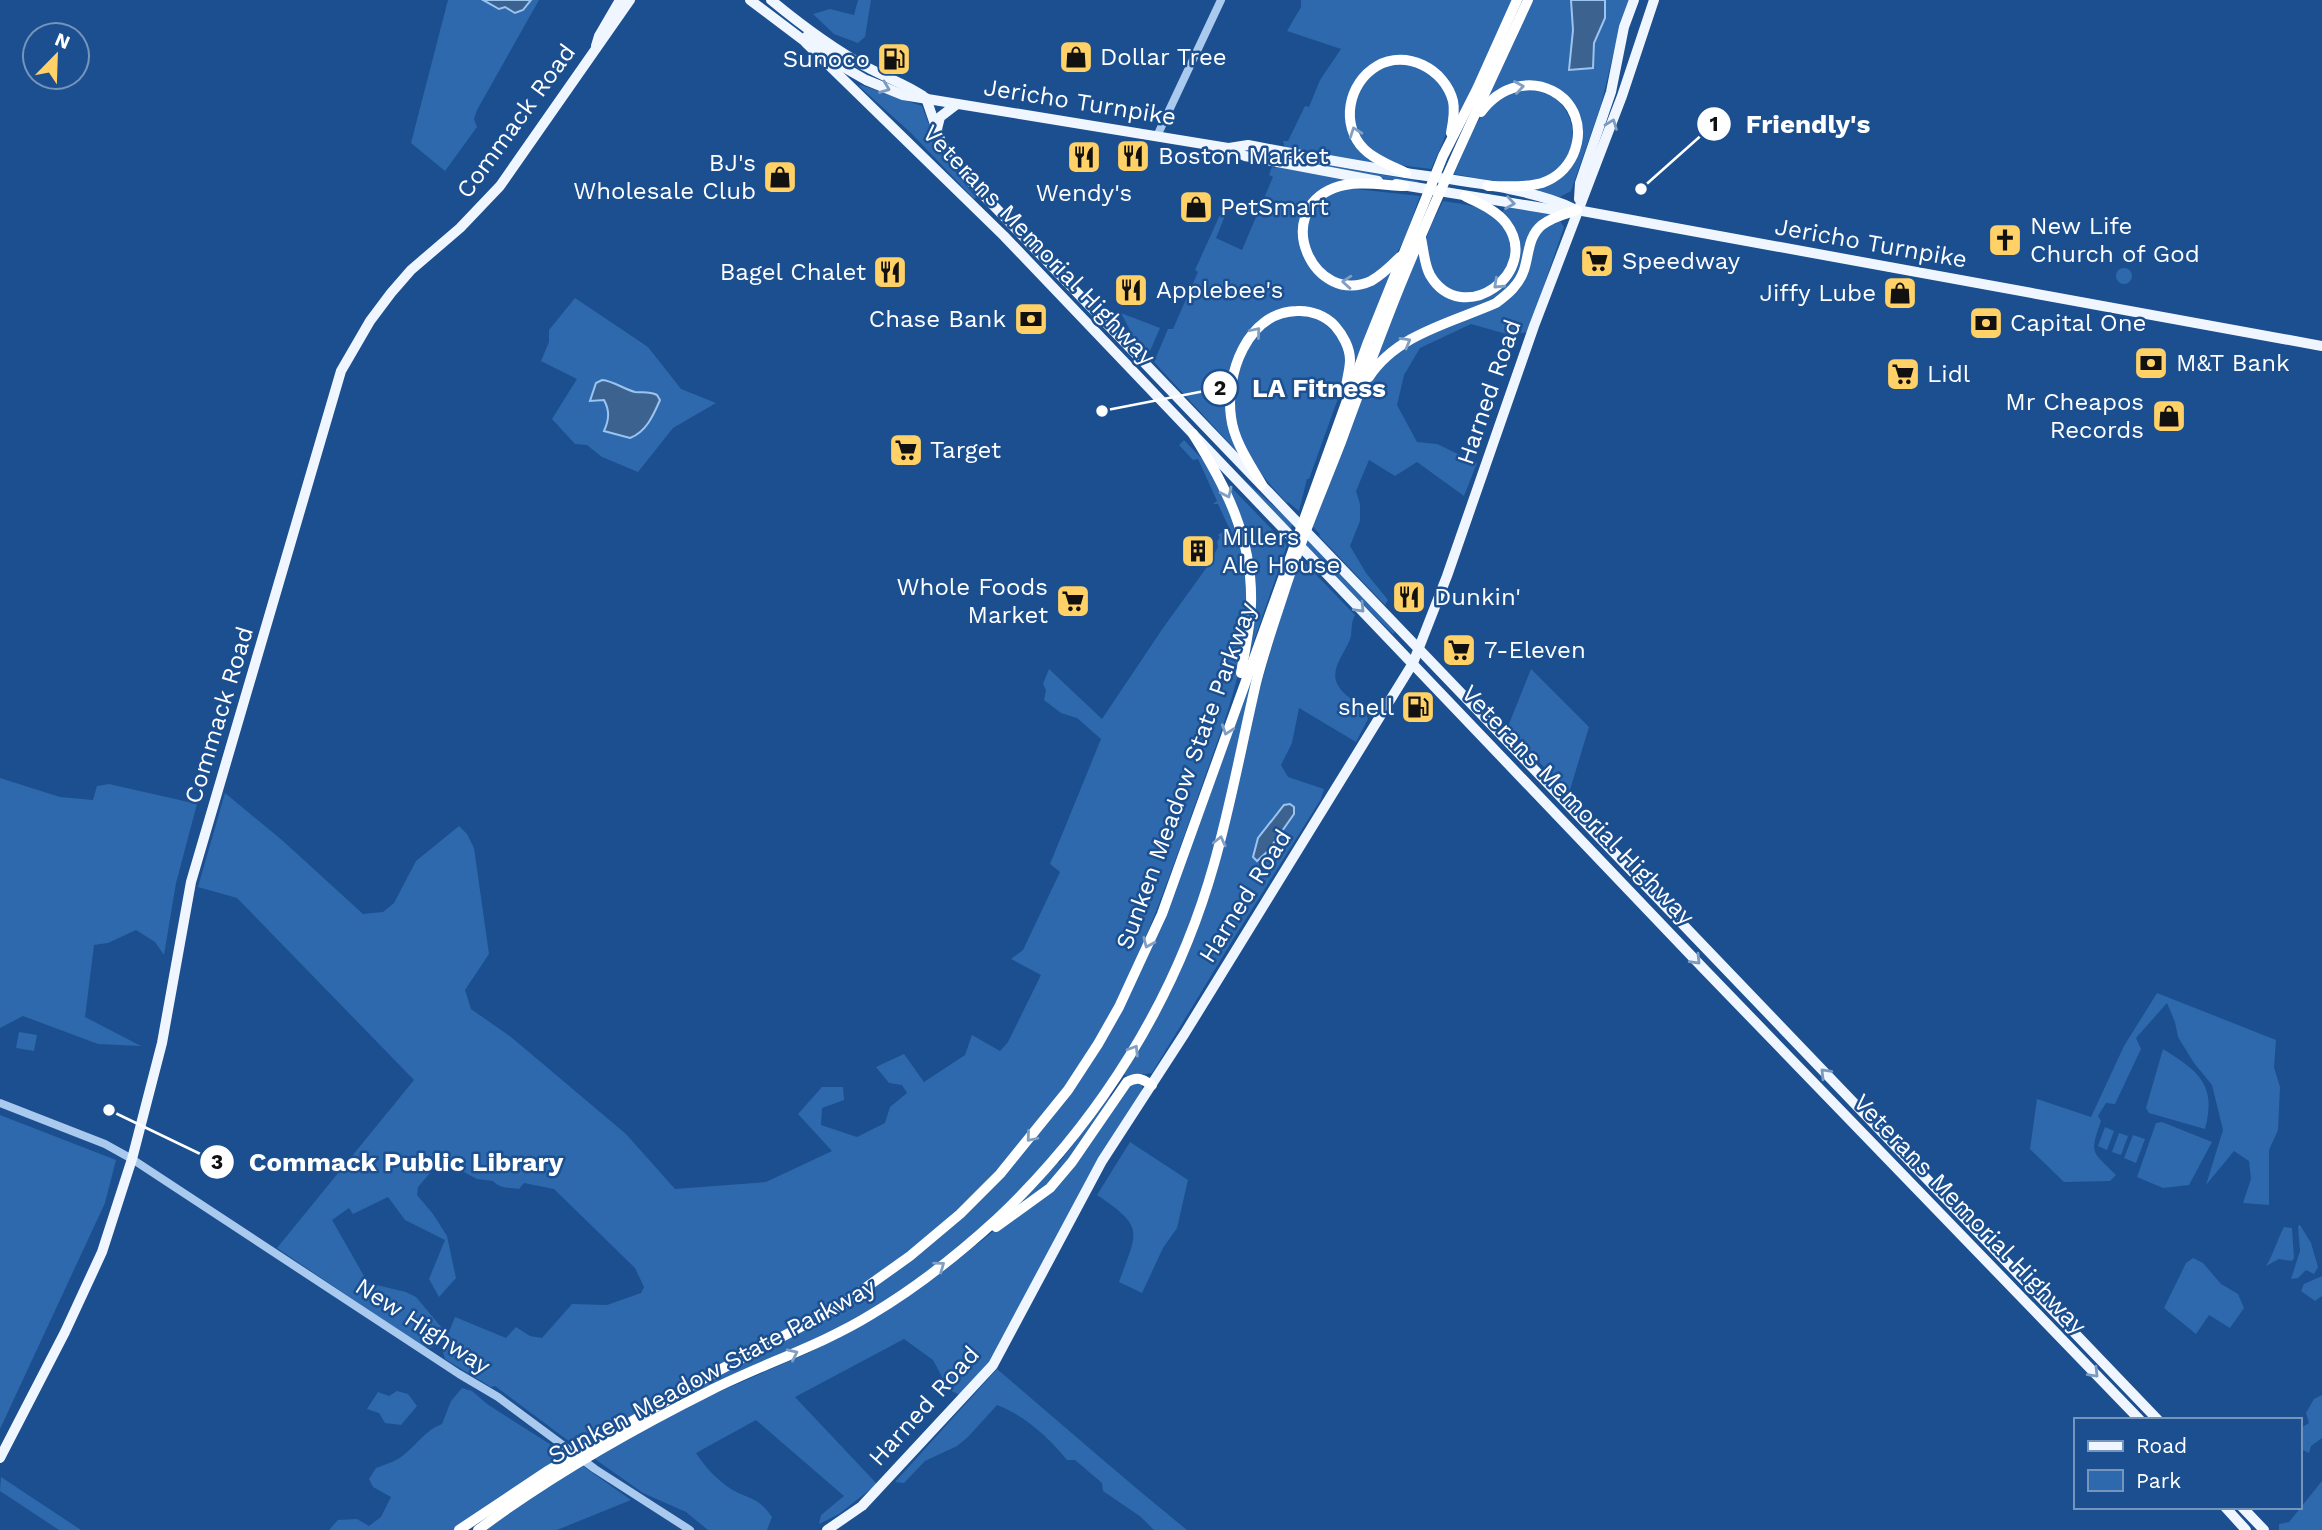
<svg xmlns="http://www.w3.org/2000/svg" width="2322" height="1530" viewBox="0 0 2322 1530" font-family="'Work Sans',sans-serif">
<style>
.green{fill:#2e69ad;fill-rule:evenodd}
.water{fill:#3c6290;stroke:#9cc4f0;stroke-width:2}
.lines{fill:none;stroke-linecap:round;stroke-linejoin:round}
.minor{stroke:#a9c9ee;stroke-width:8}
.major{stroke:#f0f6ff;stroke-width:10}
.highway{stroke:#fff;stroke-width:10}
.oneway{stroke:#829ec1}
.oneway2{stroke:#7b9ac1}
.labels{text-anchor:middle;stroke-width:5;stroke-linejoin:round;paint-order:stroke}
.poi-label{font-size:24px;fill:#fff;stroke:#1b4f8f;text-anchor:start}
.street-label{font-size:24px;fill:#fff;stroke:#1b4f8f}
.leader{fill:none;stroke:#fff;stroke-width:2.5}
.callout-dot{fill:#fff;stroke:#1b4f8f;stroke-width:2.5}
.mark-label{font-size:21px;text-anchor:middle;font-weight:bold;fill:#111}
.callout-label{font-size:26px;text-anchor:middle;font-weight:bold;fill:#fff;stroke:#1b4f8f;stroke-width:5;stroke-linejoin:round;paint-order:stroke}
</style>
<rect width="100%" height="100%" fill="#1b4f8f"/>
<g class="green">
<path d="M448 0H539L477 110 474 119 477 127 445 171 411 143Z"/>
<path d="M858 0H871L865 37 858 43 834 34 813 14 830 9 854 15Z"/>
<path d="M1301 0H1513L1454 130 1452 86 1410 57 1369 67 1347 111 1376 165 1285 148 1283 141H1288L1305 106 1309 107 1320 80 1341 49 1287 31 1301 7Z"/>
<path d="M1533 0H1630L1614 51 1601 105 1571 191 1560 197 1521 189 1548 183 1579 146 1572 106 1525 82 1482 105Z"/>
<path d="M1407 63C1470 83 1453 123 1431 169 1416 167 1397 166 1383 159 1350 140 1340 92 1376 71 1386 65 1396 64 1407 63Z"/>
<path d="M861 85 922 106C936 146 949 166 976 197L974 199 911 133 859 86Z"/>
<path d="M1530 89C1541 92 1552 94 1559 102 1584 127 1573 169 1540 180 1517 187 1477 178 1454 174 1466 149 1475 114 1499 98 1506 92 1521 91 1530 89Z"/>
<path d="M1299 160 1418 181V185L1298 162Z"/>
<path d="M1276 165 1356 181 1310 203C1298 255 1293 264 1346 287L1391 269 1387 283 1350 375 1352 365 1330 317 1270 314 1230 373 1241 456 1154 362 1168 329H1173L1198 272 1195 270 1224 206 1228 208 1216 238 1242 250 1273 177 1269 175 1272 167 1275 168Z"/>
<path d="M1346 188 1420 196C1412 216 1405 245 1391 261 1336 320 1276 231 1321 199 1328 194 1338 191 1346 188Z"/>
<path d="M1443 201C1459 204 1481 205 1494 216 1519 235 1515 279 1483 291 1451 302 1426 275 1425 246 1425 235 1438 212 1443 201Z"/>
<path d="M1506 207 1553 215 1541 221 1523 266 1507 292 1411 336 1372 367 1420 244 1443 292 1483 297 1516 263 1501 213Z"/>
<path d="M1560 221 1564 227 1528 332 1510 335 1471 324 1420 348 1404 375 1397 405 1417 442 1437 444 1477 463 1464 496 1417 462 1395 476 1369 460 1356 491 1360 504V521L1350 546 1366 573 1388 600 1385 605 1319 536 1320 534 1310 524 1361 397 1370 380 1398 349 1510 297 1537 237 1552 223 1555 224Z"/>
<circle cx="2124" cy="276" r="8"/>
<path d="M575 298 648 347 681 389 716 403 673 428 638 472 602 457 587 445 575 444 552 419 577 379 541 361 549 342V330Z"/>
<path d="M1121 313 1160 328 1150 351 1133 336Z"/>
<path d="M1289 314 1319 318 1343 341 1347 359 1345 379 1309 479H1307L1299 511 1288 502 1287 503C1261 476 1227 434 1233 394 1234 384 1239 373 1242 363 1249 339 1265 321 1289 314Z"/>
<path d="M1184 440C1191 448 1199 455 1206 463 1233 496 1250 565 1248 608 1246 670 1220 733 1200 791 1164 892 1130 995 1067 1083 1004 1173 923 1249 830 1306L578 1448 495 1386 491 1387 445 1359 442 1349 455 1317 506 1338 516 1327 530 1336 542 1338 572 1304 607 1305 641 1293 644 1287 635 1268 554 1189 524 1183 519 1189C507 1187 501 1189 493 1181L477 1179 441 1160 418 1187 417 1195 433 1214 447 1236 456 1278 439 1297 429 1279 445 1240 405 1220 388 1197 353 1214 349 1208 332 1220 368 1283 406 1292 416 1297 442 1328C443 1336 438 1344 431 1348L422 1346 277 1248 414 1080 237 898 198 887 225 793 283 841 363 914 383 912 394 903 416 861 459 826 467 834 474 848 489 954 465 990 471 1009 511 1037 626 1134 675 1189 766 1182 832 1151 798 1114 822 1087H843L844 1100 822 1108 821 1125 857 1137 885 1123 890 1107 907 1093 902 1085 889 1083 876 1067 904 1054 924 1082 965 1055 972 1035 1000 1051 1008 1042 1041 975 1011 959 1023 950 1060 872 1050 864 1101 739 1077 718 1061 713 1044 700 1046 690 1043 684 1049 669 1102 719 1163 628 1207 567 1218 547 1217 542 1220 537 1218 535 1229 528 1218 504H1213L1217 501 1198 459 1193 460 1179 445Z"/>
<path d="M1242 478 1293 523 1290 530 1241 479Z"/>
<path d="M1226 482 1287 545 1245 667 1254 605Z"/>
<path d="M1307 538 1395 632 1393 634 1304 546Z"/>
<path d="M1300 558 1355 615C1351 623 1352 628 1351 636 1347 652 1327 670 1339 687 1348 701 1363 701 1368 719L1356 742 1299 708 1292 743 1281 765 1288 777 1324 789 1321 799 1234 938 1152 1073 1127 1077 1124 1074C1159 1019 1189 959 1209 897 1226 845 1235 790 1248 737 1262 676 1280 617 1300 558ZM1294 814 1268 851 1257 861 1253 857 1254 849Z"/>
<path d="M1267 626C1255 677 1243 729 1231 781 1222 820 1213 861 1199 898 1187 931 1175 966 1159 997 1090 1130 985 1245 854 1319 803 1348 749 1371 696 1395L694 1390 846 1305 1022 1154 1126 1001Z"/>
<path d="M1531 669 1589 727 1569 793 1507 729Z"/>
<path d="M0 778 60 797 93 800 97 786 109 784 197 804 176 883 164 955 155 942 136 930 108 943 94 945 85 1017 141 1046 98 1044 23 1016 0 1028Z"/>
<path d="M2157 993 2276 1040 2274 1067 2280 1087 2278 1130 2269 1150V1205L2243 1203 2251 1179 2249 1161 2234 1151 2206 1185 2223 1130 2212 1085 2194 1063 2178 1037 2175 1022 2167 1003 2136 1038 2141 1049 2115 1104 2106 1103 2098 1116 2101 1121C2089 1155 2092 1151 2116 1175L2110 1181 2064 1182 2030 1149 2037 1099 2091 1117 2124 1046Z"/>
<path d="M19 1032 37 1035 34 1051 16 1048Z"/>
<path d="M2163 1049C2198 1071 2217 1084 2205 1129L2149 1113 2146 1108Z"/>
<path d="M1134 1082 1142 1084V1091L993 1358 962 1396 949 1390 933 1360 904 1339 795 1397 877 1484 839 1514 819 1524 821 1515 844 1496 756 1420 696 1453C705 1467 717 1480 731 1489 752 1501 757 1496 772 1517L767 1530H708L686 1512 643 1493 592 1457 684 1407 808 1353 852 1330 936 1277 1000 1226 1046 1196 1128 1085Z"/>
<path d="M1109 1096 1111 1097 1058 1175 1042 1191 1009 1214 1057 1162 1059 1163Z"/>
<path d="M0 1115 116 1160 105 1203 0 1429Z"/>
<path d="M2162 1122 2212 1142 2189 1185 2163 1188 2137 1177 2156 1123Z"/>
<path d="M2105 1127 2114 1131 2107 1150 2098 1146Z"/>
<path d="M2119 1133 2128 1136 2121 1155 2112 1152Z"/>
<path d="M2133 1135 2145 1139 2136 1163 2124 1158Z"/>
<path d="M1130 1142 1188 1180 1177 1228 1163 1248 1142 1293 1119 1282C1137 1231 1146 1228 1097 1195Z"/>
<path d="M2300 1225 2311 1243 2318 1267 2314 1274 2306 1270 2298 1278 2291 1279 2300 1251 2298 1226Z"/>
<path d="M2284 1227 2292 1228 2294 1258 2292 1261 2279 1259 2266 1266C2274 1253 2277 1240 2284 1227Z"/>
<path d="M2193 1258 2203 1263 2221 1284 2238 1294 2244 1308 2230 1328 2209 1315 2196 1334 2164 1308 2186 1263Z"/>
<path d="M2322 1276V1296L2315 1301 2301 1291 2304 1284Z"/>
<path d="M997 1369C1060 1423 1123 1478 1187 1530H1154L1141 1517 1103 1491 1102 1483 1075 1460H1067C1048 1437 1025 1416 997 1405L968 1437 957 1446 925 1461 904 1483 895 1482Z"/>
<path d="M462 1388 472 1391 487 1404 567 1455 455 1530H329L338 1520 357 1519 369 1526 381 1517 391 1497 373 1487 369 1479 376 1468C387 1464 397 1461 406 1453 419 1442 426 1430 442 1424L451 1401Z"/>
<path d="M397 1391 408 1394 417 1406 401 1425 385 1423 379 1413 367 1409 378 1392 389 1396Z"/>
<path d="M2322 1395V1438L2311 1446 2309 1453 2299 1448V1429L2309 1423 2306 1413 2314 1399Z"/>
<path d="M580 1464 631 1500 557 1530H485Z"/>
<path d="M1 1477 81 1530H59L0 1491Z"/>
<path d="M2322 1481V1530H2279V1524L2289 1522Z"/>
</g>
<g class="water">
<path d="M483 0H531L523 10 515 13 505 7 499 9Z"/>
<path d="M1571 0H1605V18L1594 43 1593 68 1569 70 1573 30Z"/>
<path d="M602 380C614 381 623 389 635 392 643 393 649 391 657 395L660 400C653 416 646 432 630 438L604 431C609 420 610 411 604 400L590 401 596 383Z"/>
<path d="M1290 804 1294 807V814L1268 851 1257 861 1253 857 1258 838 1284 805Z"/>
</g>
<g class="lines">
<g class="minor">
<path d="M1157 136 1221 0"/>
<path d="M0 1103 105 1144 132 1159 459 1374 498 1397 595 1469 690 1530"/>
</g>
<g class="major">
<path d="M750 0 811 46"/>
<path d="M771 0C800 24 832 48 865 66 884 77 904 83 923 96"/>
<path d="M807 36 837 57"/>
<path d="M806 43 1004 236 1703 968 2140 1420"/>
<path d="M596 46 599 36 620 0"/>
<path d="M826 57 866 80 903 95 1228 148 1245 156 1378 181"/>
<path d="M926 98 941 142 971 182 2158 1420"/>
<path d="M937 129 940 117 957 104"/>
<path d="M1229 148 1248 145C1300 155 1353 165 1406 173 1456 181 1529 187 1574 209"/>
<path d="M1396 184 1555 210H1577L2322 346"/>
<path d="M1579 199 1580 183 1611 92 1624 27 1634 0"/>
<path d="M0 1458 65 1332 102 1252 132 1159 162 1043 191 882 341 371 370 321 391 293 411 270 460 228 500 186 630 0"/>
<path d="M2225 1507 2246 1530"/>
<path d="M2242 1507 2264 1530"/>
<path d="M827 1530 862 1506 993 1365 1102 1161 1185 1033 1413 663 1447 576 1534 326 1622 96 1654 0"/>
</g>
<g class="highway">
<path d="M1481 112C1523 56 1598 97 1573 155 1567 168 1556 178 1542 183 1525 188 1505 186 1488 186"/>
<path d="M1406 173C1392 166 1375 160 1364 149 1340 125 1348 83 1377 66 1406 49 1445 69 1453 101 1455 110 1453 123 1451 133"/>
<path d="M1421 238C1424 251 1424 264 1430 275 1462 330 1543 272 1506 223 1496 210 1480 204 1465 196"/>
<path d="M1400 257C1391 266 1382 275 1371 281 1314 307 1271 213 1334 188 1355 180 1382 185 1404 186"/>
<path d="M1369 377C1397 334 1451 323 1496 303 1508 294 1519 285 1524 270 1529 255 1528 236 1542 225 1552 217 1565 214 1577 210"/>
<path d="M1193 434C1226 486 1253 540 1251 604 1250 627 1245 650 1241 673"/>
<path d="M1262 485C1250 464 1234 442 1231 417 1225 375 1247 312 1297 311 1311 310 1326 316 1335 326 1343 335 1350 348 1350 360 1350 369 1347 378 1346 387"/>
<path d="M996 1227 1050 1188 1072 1162 1127 1082C1138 1076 1142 1079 1152 1085"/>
<path d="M459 1530 549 1470 712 1374 840 1306 910 1256 960 1214 1000 1174 1068 1090 1098 1044 1119 1007 1162 914 1368 342 1443 156 1477 89 1517 0"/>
<path d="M478 1530C551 1475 631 1430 713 1389 765 1363 822 1345 872 1314 914 1289 961 1252 997 1219 1099 1122 1176 1000 1214 864 1231 804 1242 743 1256 683 1264 651 1275 620 1285 589 1301 539 1322 491 1341 442 1360 390 1379 338 1400 286 1439 190 1484 95 1528 0"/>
</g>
</g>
<defs><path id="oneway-chevron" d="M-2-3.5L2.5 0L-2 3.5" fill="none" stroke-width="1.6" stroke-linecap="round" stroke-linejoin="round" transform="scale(1.75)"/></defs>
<g class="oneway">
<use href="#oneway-chevron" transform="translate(1519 87) rotate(-9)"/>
<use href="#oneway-chevron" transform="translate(1355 132) rotate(-110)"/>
<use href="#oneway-chevron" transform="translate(1347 282) rotate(-176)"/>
<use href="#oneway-chevron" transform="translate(1498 284) rotate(137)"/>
<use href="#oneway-chevron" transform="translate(1256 332) rotate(-50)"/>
<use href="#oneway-chevron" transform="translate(1406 342) rotate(-30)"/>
<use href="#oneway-chevron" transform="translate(1227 493) rotate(65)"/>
<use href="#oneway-chevron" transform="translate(1227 730) rotate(109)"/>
<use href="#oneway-chevron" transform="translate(1220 841) rotate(-77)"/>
<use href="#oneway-chevron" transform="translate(1148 943) rotate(114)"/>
<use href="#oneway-chevron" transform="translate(1134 1050) rotate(-58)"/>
<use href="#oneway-chevron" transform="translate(1031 1137) rotate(130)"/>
<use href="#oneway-chevron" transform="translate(940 1266) rotate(-36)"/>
<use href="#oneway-chevron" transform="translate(793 1354) rotate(-25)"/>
</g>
<g class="oneway2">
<use href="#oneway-chevron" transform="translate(885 88) rotate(21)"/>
<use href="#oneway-chevron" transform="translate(1612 124) rotate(-69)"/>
<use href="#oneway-chevron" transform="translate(1510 203) rotate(9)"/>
<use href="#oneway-chevron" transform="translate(1360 608) rotate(46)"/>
<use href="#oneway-chevron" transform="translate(1696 960) rotate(46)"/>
<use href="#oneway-chevron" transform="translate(1825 1073) rotate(-134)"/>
<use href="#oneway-chevron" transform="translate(2094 1373) rotate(46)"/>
</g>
<defs>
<g id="shop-square" transform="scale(1.75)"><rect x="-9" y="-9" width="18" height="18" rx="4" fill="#ffd166" stroke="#1b4f8f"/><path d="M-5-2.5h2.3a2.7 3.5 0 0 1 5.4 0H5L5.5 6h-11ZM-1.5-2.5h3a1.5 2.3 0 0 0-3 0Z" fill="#111"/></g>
<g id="fuel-square" transform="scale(1.75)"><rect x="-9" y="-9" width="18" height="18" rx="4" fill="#ffd166" stroke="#1b4f8f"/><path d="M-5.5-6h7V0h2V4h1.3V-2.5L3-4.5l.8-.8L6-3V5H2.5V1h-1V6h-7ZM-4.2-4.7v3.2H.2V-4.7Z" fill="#111"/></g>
<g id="restaurant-square" transform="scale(1.75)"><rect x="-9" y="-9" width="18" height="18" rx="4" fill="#ffd166" stroke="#1b4f8f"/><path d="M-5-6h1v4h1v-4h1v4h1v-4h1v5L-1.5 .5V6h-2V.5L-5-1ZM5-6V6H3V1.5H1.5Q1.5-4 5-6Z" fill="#111"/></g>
<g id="church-square" transform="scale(1.75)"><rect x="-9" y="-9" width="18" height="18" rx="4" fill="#ffd166" stroke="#1b4f8f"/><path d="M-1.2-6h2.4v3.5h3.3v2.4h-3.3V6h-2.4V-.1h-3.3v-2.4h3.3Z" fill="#111"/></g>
<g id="supermarket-square" transform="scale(1.75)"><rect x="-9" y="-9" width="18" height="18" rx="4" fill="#ffd166" stroke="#1b4f8f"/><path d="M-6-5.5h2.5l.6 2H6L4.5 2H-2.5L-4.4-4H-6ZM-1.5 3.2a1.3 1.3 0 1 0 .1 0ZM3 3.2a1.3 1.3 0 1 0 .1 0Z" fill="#111"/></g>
<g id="bank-square" transform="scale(1.75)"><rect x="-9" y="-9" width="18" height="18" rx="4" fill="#ffd166" stroke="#1b4f8f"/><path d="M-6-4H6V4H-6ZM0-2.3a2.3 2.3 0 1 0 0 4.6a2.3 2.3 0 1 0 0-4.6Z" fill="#111"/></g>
<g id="building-square" transform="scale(1.75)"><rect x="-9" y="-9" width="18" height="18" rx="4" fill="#ffd166" stroke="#1b4f8f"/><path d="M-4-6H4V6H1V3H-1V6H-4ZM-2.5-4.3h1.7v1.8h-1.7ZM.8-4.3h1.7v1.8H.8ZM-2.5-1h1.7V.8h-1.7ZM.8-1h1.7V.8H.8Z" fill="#111"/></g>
</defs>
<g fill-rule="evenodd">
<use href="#shop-square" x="1076" y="57"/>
<use href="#fuel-square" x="894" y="59"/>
<use href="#restaurant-square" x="1133" y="156"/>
<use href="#restaurant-square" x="1084" y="157"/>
<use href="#shop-square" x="780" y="177"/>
<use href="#shop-square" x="1196" y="207"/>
<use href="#church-square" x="2005" y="240"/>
<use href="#supermarket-square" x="1597" y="261"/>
<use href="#restaurant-square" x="890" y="272"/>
<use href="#restaurant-square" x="1131" y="290"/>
<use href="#shop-square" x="1900" y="293"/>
<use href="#bank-square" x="1031" y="319"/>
<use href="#bank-square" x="1986" y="323"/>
<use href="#bank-square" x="2151" y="363"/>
<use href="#supermarket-square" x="1903" y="374"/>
<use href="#shop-square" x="2169" y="416"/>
<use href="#supermarket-square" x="906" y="450"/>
<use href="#building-square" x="1198" y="551"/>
<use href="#restaurant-square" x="1409" y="597"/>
<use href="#supermarket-square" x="1073" y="601"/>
<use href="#supermarket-square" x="1459" y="650"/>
<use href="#fuel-square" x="1418" y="707"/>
</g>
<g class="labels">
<g class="poi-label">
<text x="1100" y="65">Dollar Tree</text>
<text x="870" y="67" text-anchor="end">Sunoco</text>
<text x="1158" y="164">Boston Market</text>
<text x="756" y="171" text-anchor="end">BJ's<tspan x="756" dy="28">Wholesale Club</tspan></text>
<text x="1084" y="201" text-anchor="middle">Wendy's</text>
<text x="1220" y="215">PetSmart</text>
<text x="2030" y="234">New Life<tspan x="2030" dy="28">Church of God</tspan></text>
<text x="1622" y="269">Speedway</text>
<text x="866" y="280" text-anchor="end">Bagel Chalet</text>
<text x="1156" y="298">Applebee's</text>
<text x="1876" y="301" text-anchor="end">Jiffy Lube</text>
<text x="1006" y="327" text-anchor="end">Chase Bank</text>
<text x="2010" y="331">Capital One</text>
<text x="2176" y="371">M&amp;T Bank</text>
<text x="1927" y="382">Lidl</text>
<text x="2144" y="410" text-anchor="end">Mr Cheapos<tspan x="2144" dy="28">Records</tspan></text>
<text x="930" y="458">Target</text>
<text x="1222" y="545">Millers<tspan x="1222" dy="28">Ale House</tspan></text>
<text x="1048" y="595" text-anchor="end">Whole Foods<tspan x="1048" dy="28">Market</tspan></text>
<text x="1434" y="605">Dunkin'</text>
<text x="1484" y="658">7-Eleven</text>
<text x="1394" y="715" text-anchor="end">shell</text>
</g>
<g class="street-label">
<text transform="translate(1080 102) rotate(9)" y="8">Jericho Turnpike</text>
<text transform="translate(516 121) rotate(-54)" y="8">Commack Road</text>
<text transform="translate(1871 243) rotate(10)" y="8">Jericho Turnpike</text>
<text transform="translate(1039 245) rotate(46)" y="8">Veterans Memorial Highway</text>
<text transform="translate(1489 392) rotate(-71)" y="8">Harned Road</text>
<text transform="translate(219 715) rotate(-73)" y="8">Commack Road</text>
<text transform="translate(1186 776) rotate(-70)" y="8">Sunken Meadow State Parkway</text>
<text transform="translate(1578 805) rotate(46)" y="8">Veterans Memorial Highway</text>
<text transform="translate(1245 896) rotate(-58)" y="8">Harned Road</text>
<text transform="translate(1970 1214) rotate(46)" y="8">Veterans Memorial Highway</text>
<text transform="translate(423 1326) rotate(33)" y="8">New Highway</text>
<text transform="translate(712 1371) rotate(-28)" y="8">Sunken Meadow State Parkway</text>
<text transform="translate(924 1406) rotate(-48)" y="8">Harned Road</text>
</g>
</g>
<path class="leader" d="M1641 189L1714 124M1102 411L1220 388M109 1110L217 1162"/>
<g class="callout-dot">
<circle cx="1641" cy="189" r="7"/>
<circle cx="1102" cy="411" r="7"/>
<circle cx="109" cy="1110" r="7"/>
<circle cx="1714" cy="124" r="18"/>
<circle cx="1220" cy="388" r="18"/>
<circle cx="217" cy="1162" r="18"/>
</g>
<g class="mark-label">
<text x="1714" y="131">1</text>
<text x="1220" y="395">2</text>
<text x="217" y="1169">3</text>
</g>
<g class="callout-label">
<text x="1808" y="133">Friendly's</text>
<text x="1319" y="397">LA Fitness</text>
<text x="406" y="1171">Commack Public Library</text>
</g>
<rect x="2074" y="1418" width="228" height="91" fill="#1b4f8f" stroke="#7695bc" stroke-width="2"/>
<rect x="2088" y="1441" width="35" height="10" fill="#f0f6ff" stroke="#7695bc" stroke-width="2"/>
<text x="2136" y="1453" font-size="21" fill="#ffffff">Road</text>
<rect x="2088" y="1470" width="35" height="21" fill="#2e69ad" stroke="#7695bc" stroke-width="2"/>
<text x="2136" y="1488" font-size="21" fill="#ffffff">Park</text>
<g transform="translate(56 56) rotate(23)"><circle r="33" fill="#1b4f8f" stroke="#7695bc" stroke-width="2"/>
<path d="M0-5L12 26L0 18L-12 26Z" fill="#ffd166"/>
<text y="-10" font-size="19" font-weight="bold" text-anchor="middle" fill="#ffffff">N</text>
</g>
</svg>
